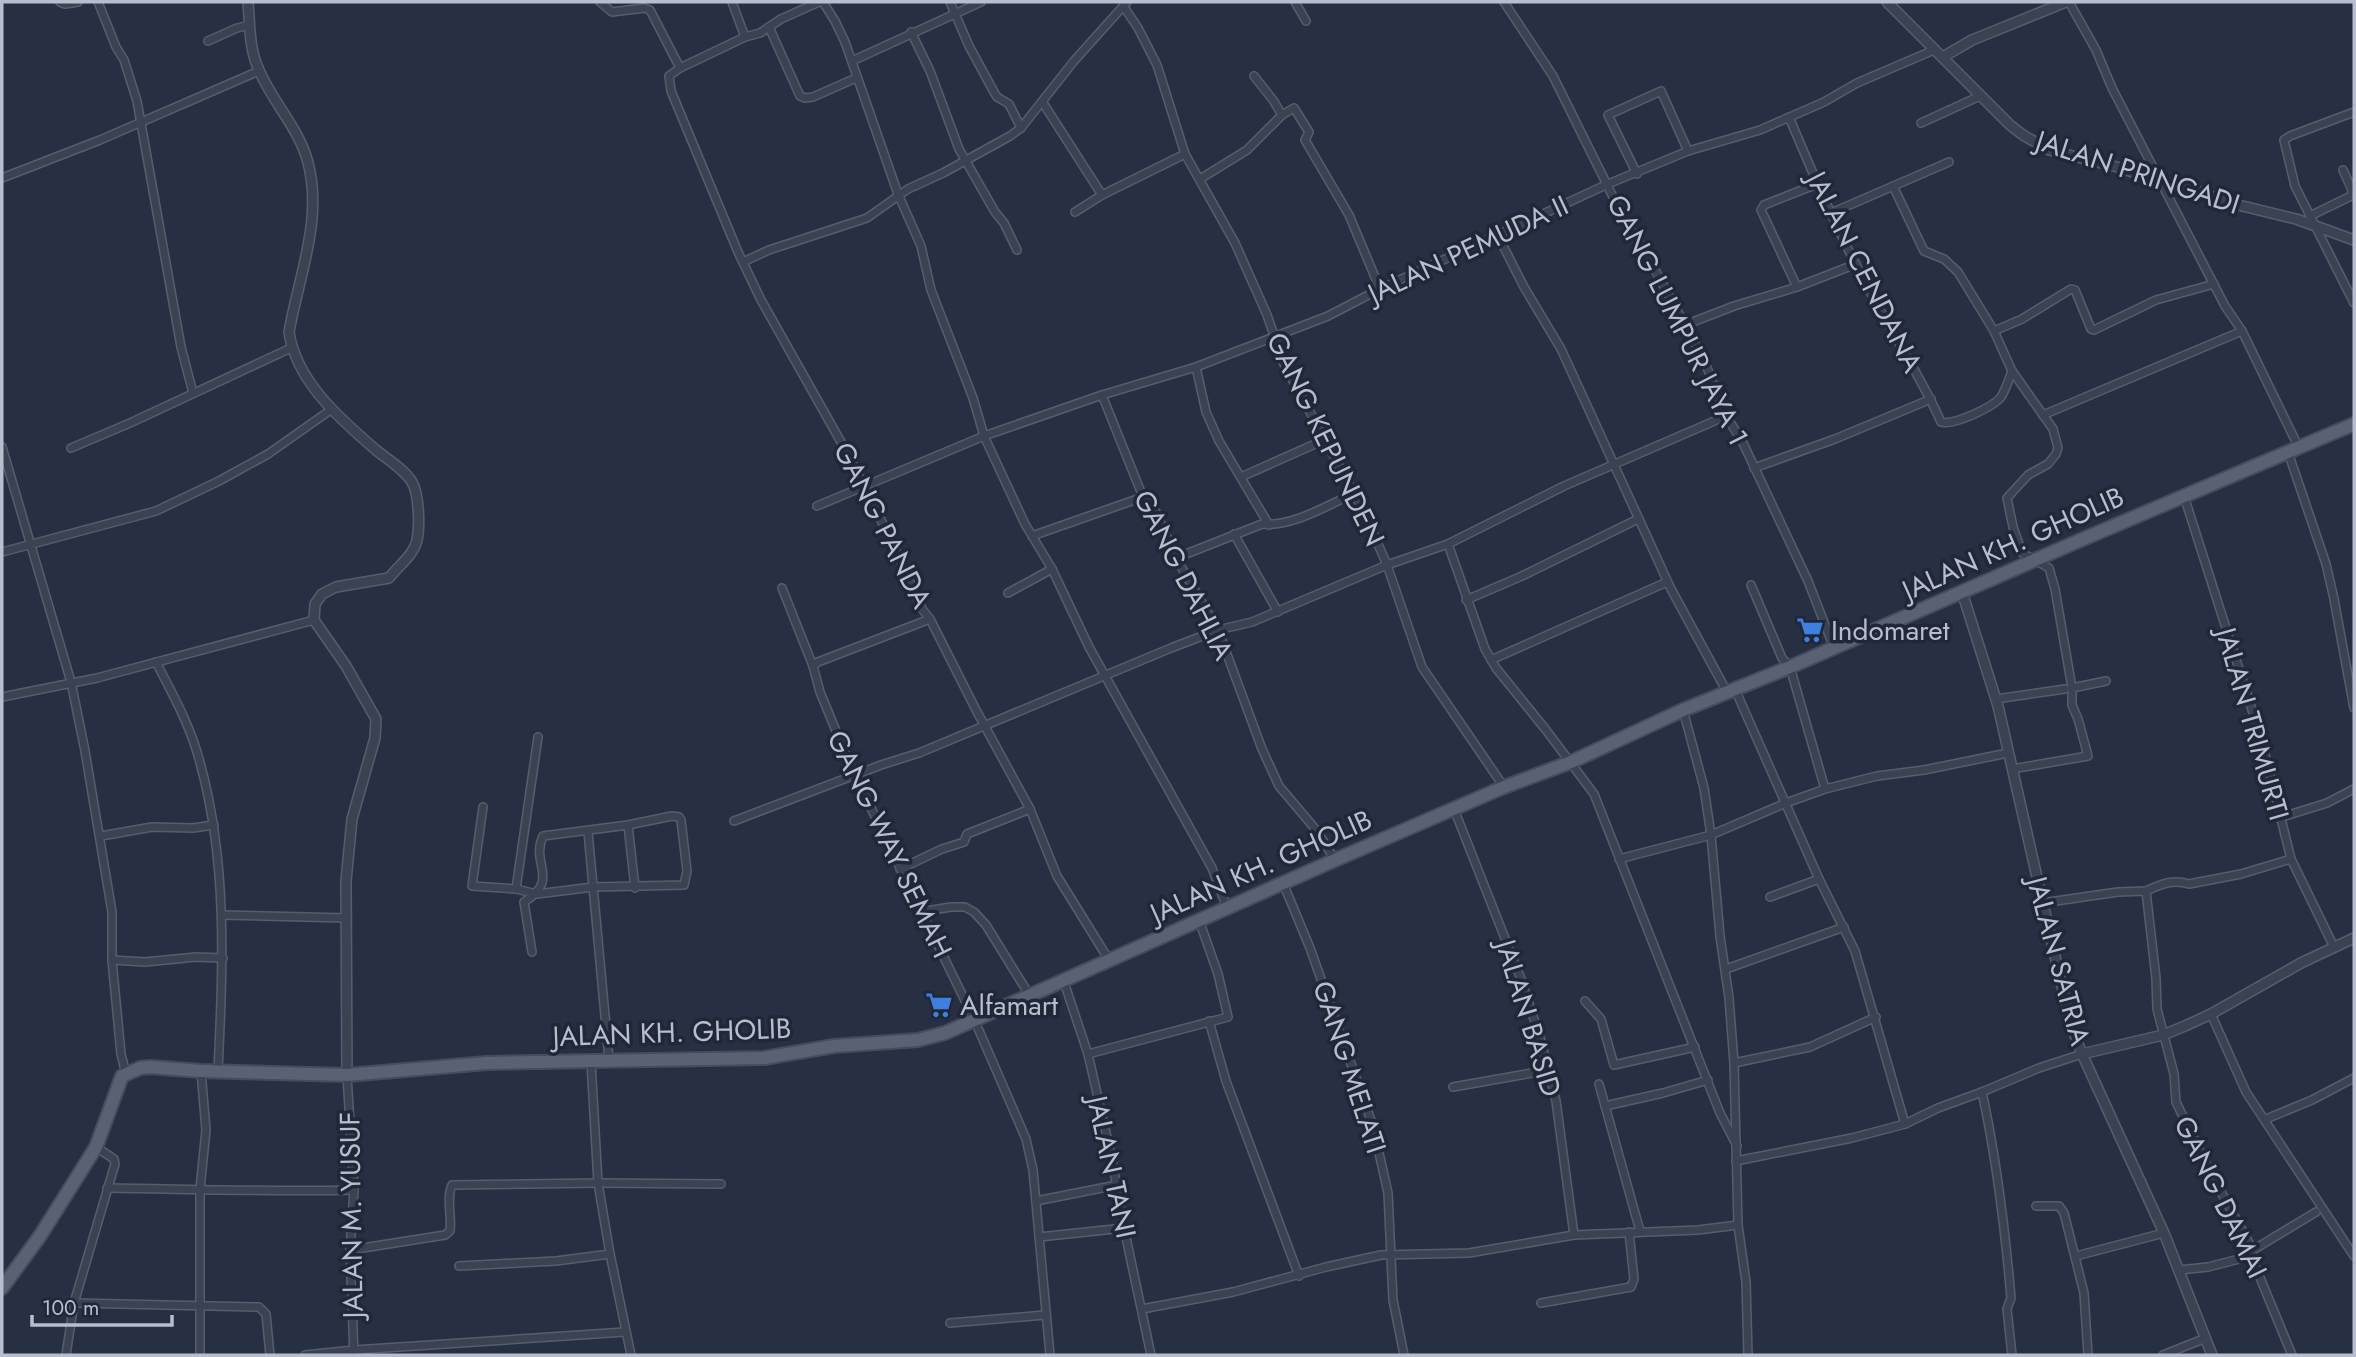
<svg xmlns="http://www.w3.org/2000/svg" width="2356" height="1357" viewBox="0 0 2356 1357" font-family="Jost,sans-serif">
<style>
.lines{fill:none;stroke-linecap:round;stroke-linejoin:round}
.minor-casing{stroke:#565e6d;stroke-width:10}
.tertiary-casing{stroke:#565e6d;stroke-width:12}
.primary-casing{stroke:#454c5c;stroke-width:16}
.minor{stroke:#3b4353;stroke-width:7}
.tertiary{stroke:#3b4353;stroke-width:9}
.primary{stroke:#596273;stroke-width:12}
.labels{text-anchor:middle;stroke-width:7;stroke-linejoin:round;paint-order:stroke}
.street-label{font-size:28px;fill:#b8becd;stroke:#202838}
.poi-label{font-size:28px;fill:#b8becd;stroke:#202838;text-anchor:start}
</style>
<rect width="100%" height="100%" fill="#273043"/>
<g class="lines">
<g class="minor-casing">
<g id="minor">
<path d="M60 2 65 4 78 2"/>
<path d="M98 2 116 47 124 60 137 101 181 347 193 393"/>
<path d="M600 2 612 12 644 8 650 10 680 68"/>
<path d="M732 2 745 37"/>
<path d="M819 2 781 19 760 33 745 37 680 68 669 76 671 91 738 252 761 300 850 458 893 544 922 609 930 619 976 710 1030 809 1057 876 1109 960"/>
<path d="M823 2 835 21 845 42 898 194 921 246 931 290 973 398 984 436 1025 524 1052 569 1089 647 1212 868 1227 908"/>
<path d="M950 2 969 46 994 92 997 97 1009 104 1021 128"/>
<path d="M1295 2 1306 21"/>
<path d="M1504 2 1553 76 1624 219 1649 259 1704 360 1726 416 1742 441 1808 581 1834 648"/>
<path d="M2069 2 2096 50 2112 88 2225 306 2242 331 2299 448"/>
<path d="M1124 7 1138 28 1157 65 1185 154 1235 243 1267 315 1284 364 1365 514 1387 565 1422 667 1504 787"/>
<path d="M769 27 800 96 805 98 813 97 856 78"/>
<path d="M911 32 930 71 959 149 995 212 1004 223 1017 250"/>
<path d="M208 41 237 28 250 25"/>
<path d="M852 61 981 2"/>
<path d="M1254 76 1273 100 1282 115"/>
<path d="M1043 103 1102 195"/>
<path d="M2354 112 2290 136 2284 140 2295 186 2354 303"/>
<path d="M1789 117C1813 174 1837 230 1866 284 1890 331 1920 374 1941 422 1953 426 1993 407 2001 397 2006 389 2009 379 2012 371"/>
<path d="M1921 123 1980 96"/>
<path d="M1637 174 1608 115 1661 91 1688 151"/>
<path d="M2 178 100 140 259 71"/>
<path d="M1200 179 1247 150 1282 115 1294 108 1309 132 1305 140 1349 215 1380 289"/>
<path d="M1893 186 1924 251 1944 259 1958 272 1994 331 2012 371 2053 429 2058 448 2056 454 2048 464 2028 475 2007 498 2013 527 2022 553 2049 568 2055 589 2072 688V705L2078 719 2088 756 2012 769"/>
<path d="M1075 212 1102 195 1185 154"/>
<path d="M1831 213 1949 162"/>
<path d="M2310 216 2351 196 2352 190 2343 170"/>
<path d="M1497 234 1524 287 1561 349 1671 589 1727 692"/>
<path d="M743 262 769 250 867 218 908 189 943 173 1010 136 1021 128 1074 61 1127 2"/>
<path d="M1797 287 1761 210 1764 205 1817 184"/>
<path d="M1685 325 1734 306 1797 287 1856 264"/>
<path d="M1994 331 2022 319 2071 289 2075 290 2091 329 2094 330 2156 300 2214 284"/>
<path d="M1196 367 1206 412 1219 441 1269 525"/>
<path d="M1102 395 1143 497 1156 512 1176 558 1218 630 1262 749 1279 786 1317 831 1335 860"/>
<path d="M2043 415 2242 331"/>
<path d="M2 447 71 682 85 751 112 912V960L121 1054 126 1074"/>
<path d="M71 448 130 423 291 348"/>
<path d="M2288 452 2326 564 2334 599 2354 708"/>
<path d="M1754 468 1835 439 1931 399"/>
<path d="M1241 477 1324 440"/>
<path d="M2184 496 2261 738 2291 859 2334 947"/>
<path d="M817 506 984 436 1102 395 1196 367 1328 316 1380 289 1608 184 1688 151 1760 130 1824 102 1857 83 1934 50"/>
<path d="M1234 534 1278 612"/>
<path d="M1032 536 1143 497"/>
<path d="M1448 544 1485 649 1496 668 1546 730 1594 794 1720 1113 1737 1146"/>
<path d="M2 552 156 511 219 481 268 454 332 409"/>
<path d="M1176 558 1262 524C1292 527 1326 506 1353 494"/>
<path d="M1751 585 1782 658 1790 667 1825 789"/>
<path d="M782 588 813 666 820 692 850 765 974 1019 1026 1139 1033 1170 1050 1355"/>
<path d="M1008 593 1052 569"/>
<path d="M1466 600 1522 576 1638 519"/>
<path d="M1491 660 1667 582"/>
<path d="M156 662C172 693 190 725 199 759 228 861 223 966 218 1071"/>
<path d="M813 666 818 662 930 619"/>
<path d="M2072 688 2106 681"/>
<path d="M1738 696 1819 879 1855 951 1905 1124"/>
<path d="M2 697 97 678 314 620"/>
<path d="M1996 699 2065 689"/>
<path d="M1683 710 1704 788 1711 835 1720 936 1729 998 1734 1063 1738 1225 1746 1282 1748 1355"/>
<path d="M483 807 472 886 516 889 537 894 593 887 684 885 687 871 681 820 679 817 672 816 628 825 543 836C530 864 561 879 524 902L532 952"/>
<path d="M1454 809 1521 979 1541 1041 1556 1101 1574 1235"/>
<path d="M2279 818 2327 803 2354 789"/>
<path d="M734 821 881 765 919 753 1171 648 1218 630 1252 622 1387 565 1448 544 1564 486 1726 416"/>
<path d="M628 825 635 888"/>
<path d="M588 832 609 1059"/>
<path d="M101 836 152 827 193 828 214 825"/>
<path d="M1619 859 1711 835 1786 803 1825 789 1877 776 1924 770 2008 753"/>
<path d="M900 869 942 849 964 842 967 834 1030 809"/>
<path d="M1283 883 1310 948 1373 1126 1388 1193 1393 1300 1404 1355"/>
<path d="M516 889 538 737"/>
<path d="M2146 891C2161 884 2173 879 2189 884L2241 874 2291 859"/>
<path d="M1770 897 1819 879"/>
<path d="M2042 903 2118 892 2146 891 2156 978 2157 1009 2174 1074 2176 1102 2210 1172 2253 1250 2251 1256 2292 1355"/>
<path d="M920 912 951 907H965L974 912 986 925 1030 996"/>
<path d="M222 915 347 918"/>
<path d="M112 960 145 962 196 957 223 958"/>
<path d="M1726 969 1844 927"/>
<path d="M1064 982 1088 1054 1112 1159 1124 1228 1151 1355"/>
<path d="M1585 1001 1601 1019 1614 1065 1695 1047"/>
<path d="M2211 1014 2246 1092 2354 1256"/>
<path d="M1209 1021 1226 1081 1299 1276"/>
<path d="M1088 1054 1228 1017 1218 974 1199 920"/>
<path d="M591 1062 598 1183 610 1254 631 1355"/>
<path d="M1734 1063 1810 1047 1876 1017"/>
<path d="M347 1075 354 1190 350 1250 354 1355"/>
<path d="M1599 1084 1640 1231"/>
<path d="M1453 1087 1549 1070"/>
<path d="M1982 1092C1997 1161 2005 1229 2011 1298L2007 1309 2012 1355"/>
<path d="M1605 1106 1663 1093 1708 1080"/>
<path d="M2266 1119 2312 1100 2354 1078"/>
<path d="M1736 1161 1852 1138 1905 1124 1938 1108 1982 1092 2039 1068 2082 1054"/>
<path d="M107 1188C189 1189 271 1192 354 1190"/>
<path d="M1036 1201 1117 1185"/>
<path d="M2036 1206H2059L2064 1213 2084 1293 2088 1355"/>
<path d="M1039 1237 1124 1228"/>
<path d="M350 1250 445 1235 450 1231C452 1216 446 1198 452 1185L598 1183 721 1184"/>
<path d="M2253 1250 2316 1212"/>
<path d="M2076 1256 2164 1233"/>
<path d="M459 1266 556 1261 610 1254"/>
<path d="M2179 1270 2208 1267 2251 1256"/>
<path d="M74 1303 259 1307 266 1314 270 1355"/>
<path d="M1541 1303 1631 1287 1634 1279 1629 1232"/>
<path d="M1142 1309 1233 1292 1326 1267 1381 1255 1469 1253 1574 1235 1698 1230 1738 1225"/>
<path d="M950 1323 1045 1315"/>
<path d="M66 1355 74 1303 115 1164 114 1159 96 1147"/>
<path d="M200 1355V1189L206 1130 201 1071"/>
<path d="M305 1355 354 1350 625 1332"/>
<path d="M2163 1355 2206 1338"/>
</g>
</g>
<g class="tertiary-casing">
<g id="tertiary">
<path d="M248 2C250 25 249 49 259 70 272 101 297 126 307 159 324 217 299 275 289 332 296 381 340 419 376 450 387 459 404 469 412 482 419 494 420 526 417 540 414 555 398 566 389 578L336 587 322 594 315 604 314 620 346 666 376 719 375 738 352 819 346 881 347 1075"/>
<path d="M1887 2 2010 125 2023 135 2049 150 2121 168 2161 182 2180 185 2226 202 2296 219 2354 240"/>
<path d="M1943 57 1972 40 2066 2"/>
<path d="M1962 592 1998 706 2070 1022 2082 1054 2164 1233 2212 1355"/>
<path d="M2082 1054 2163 1035 2185 1026 2211 1014 2301 963 2354 938"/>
</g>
</g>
<g class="primary-casing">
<path id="primary" d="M2 1288 40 1236 96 1147 122 1076 140 1068 150 1067 201 1071 347 1075 487 1063 764 1058 834 1046 918 1040 945 1033 1335 860 1504 787 1571 762 1683 710 1790 667 2083 539 2354 424"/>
</g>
<use href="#minor" class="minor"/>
<use href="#tertiary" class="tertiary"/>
<use href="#primary" class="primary"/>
</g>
<defs>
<g id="supermarket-bare" transform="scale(2.1)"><path d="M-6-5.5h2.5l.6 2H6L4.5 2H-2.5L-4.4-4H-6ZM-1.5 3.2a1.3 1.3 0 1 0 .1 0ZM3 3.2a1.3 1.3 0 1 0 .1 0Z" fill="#3f7fe0" stroke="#202838" stroke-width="2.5" paint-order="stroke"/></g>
</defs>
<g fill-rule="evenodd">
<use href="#supermarket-bare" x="1810" y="630"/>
<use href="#supermarket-bare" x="939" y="1005"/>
</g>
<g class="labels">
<g class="street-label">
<text transform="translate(2138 172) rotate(18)" y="10">JALAN PRINGADI</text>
<text transform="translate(1468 249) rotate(-25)" y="10">JALAN PEMUDA II</text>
<text transform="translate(1865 272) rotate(63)" y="10">JALAN CENDANA</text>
<text transform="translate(1678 320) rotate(63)" y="10">GANG LUMPUR JAYA 1</text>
<text transform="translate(1326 439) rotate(64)" y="10">GANG KEPUNDEN</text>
<text transform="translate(883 525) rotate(63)" y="10">GANG PANDA</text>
<text transform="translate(2013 543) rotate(-24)" y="10">JALAN KH. GHOLIB</text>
<text transform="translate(1184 575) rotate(63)" y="10">GANG DAHLIA</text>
<text transform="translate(2253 724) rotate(74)" y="10">JALAN TRIMURTI</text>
<text transform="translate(890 844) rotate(64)" y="10">GANG WAY SEMAH</text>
<text transform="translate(1261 866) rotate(-24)" y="10">JALAN KH. GHOLIB</text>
<text transform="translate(2059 961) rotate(75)" y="10">JALAN SATRIA</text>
<text transform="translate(1529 1018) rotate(73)" y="10">JALAN BASID</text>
<text transform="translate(672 1032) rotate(-2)" y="10">JALAN KH. GHOLIB</text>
<text transform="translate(1350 1067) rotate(72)" y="10">GANG MELATI</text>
<text transform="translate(1112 1167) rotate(78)" y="10">JALAN TANI</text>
<text transform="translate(2221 1197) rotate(64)" y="10">GANG DAMAI</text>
<text transform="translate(351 1215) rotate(-91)" y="10">JALAN M. YUSUF</text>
</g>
<g class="poi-label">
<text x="1831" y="640">Indomaret</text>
<text x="960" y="1015">Alfamart</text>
</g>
</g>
<rect width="2356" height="1357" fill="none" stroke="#b8becd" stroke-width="7"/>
<path d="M32 1315v10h140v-10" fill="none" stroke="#b8becd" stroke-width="3.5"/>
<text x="42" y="1315" font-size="21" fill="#b8becd" stroke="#202838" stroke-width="5" paint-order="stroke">100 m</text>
</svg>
